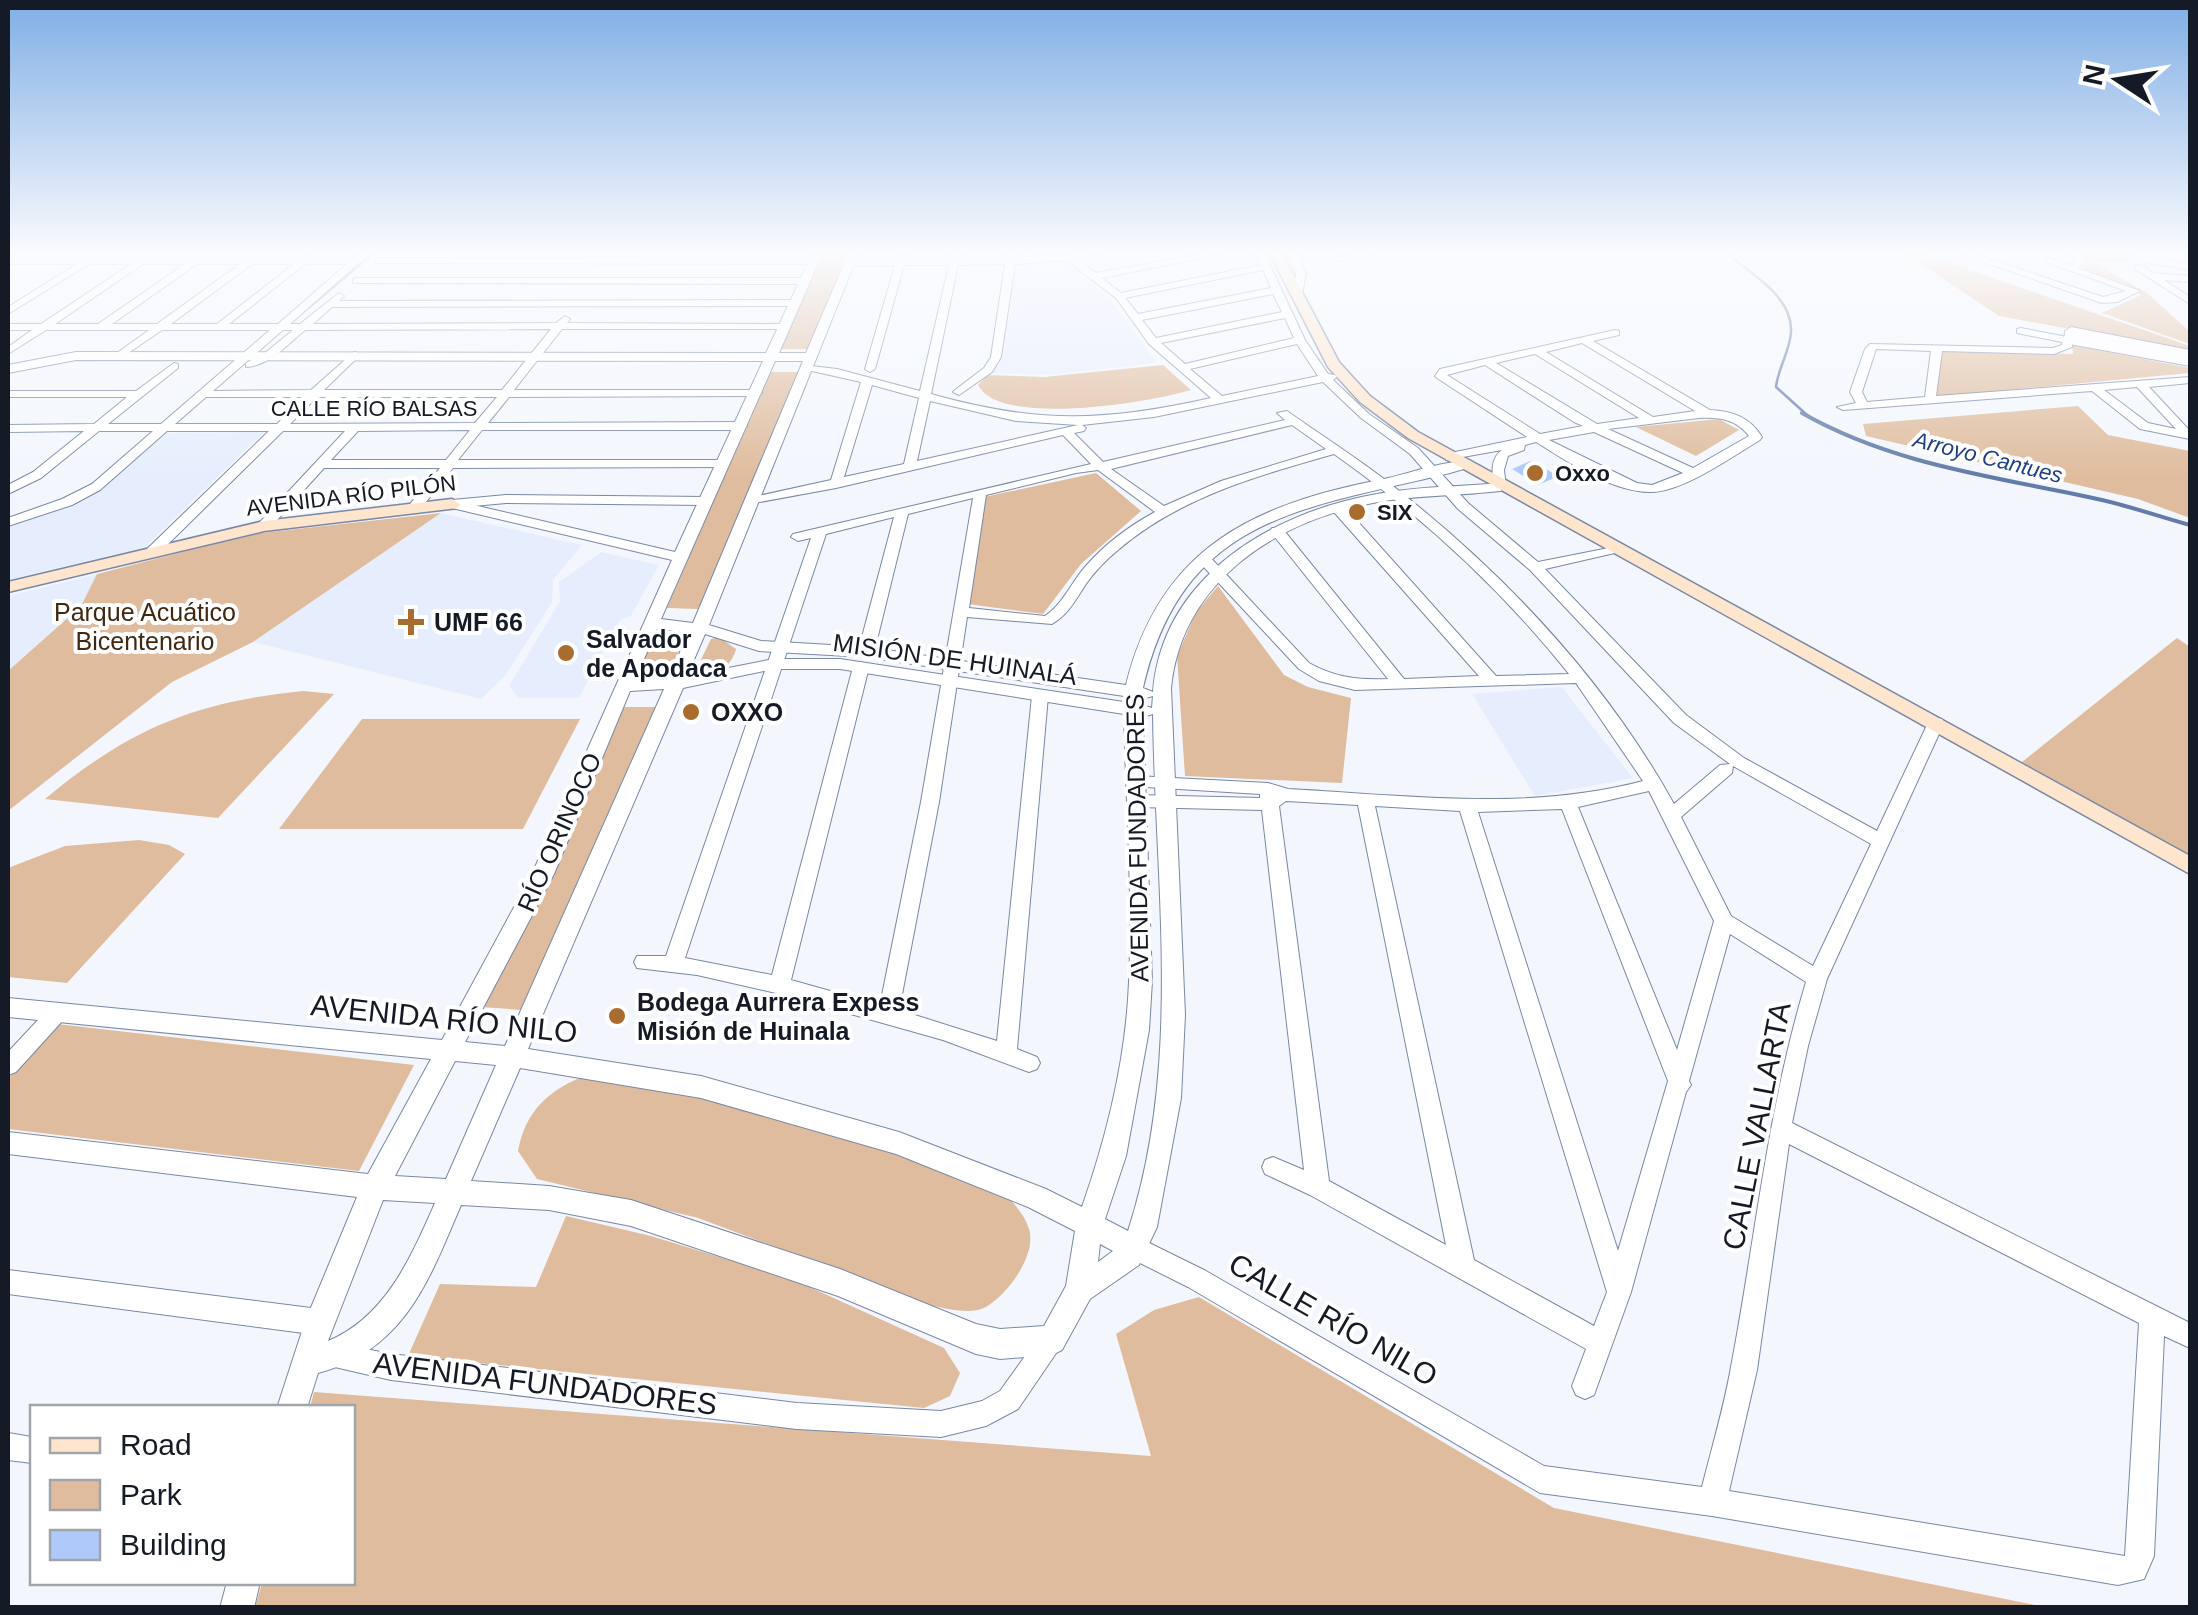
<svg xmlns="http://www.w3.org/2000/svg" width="2198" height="1615" viewBox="0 0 2198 1615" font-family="Helvetica,sans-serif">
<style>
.built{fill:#e6eefd}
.green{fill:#dfbc9d}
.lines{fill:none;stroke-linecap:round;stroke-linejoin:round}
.stream-far1{stroke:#637ba8;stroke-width:2.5}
.stream{stroke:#637ba8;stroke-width:4}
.building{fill:#afc9fb}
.minor-casing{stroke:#7988a4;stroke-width:2}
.tertiary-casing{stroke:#7988a4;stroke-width:2}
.secondary-casing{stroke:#7988a4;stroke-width:3}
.minor{fill:#fff;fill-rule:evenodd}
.tertiary{fill:#fff;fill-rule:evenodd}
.secondary{fill:#fee5cd;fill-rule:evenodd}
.poi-dot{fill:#a86c2e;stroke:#fff;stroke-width:4}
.labels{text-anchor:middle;stroke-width:8;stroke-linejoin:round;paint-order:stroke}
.far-street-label{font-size:22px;fill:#151b26;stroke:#fff}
.far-water-label{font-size:22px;font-style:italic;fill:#1e3e85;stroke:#fff}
.far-poi-label{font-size:22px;font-weight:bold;fill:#151b26;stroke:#fff;text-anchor:start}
.park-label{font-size:25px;fill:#402811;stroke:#fff}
.poi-label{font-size:25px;font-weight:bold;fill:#151b26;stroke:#fff;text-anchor:start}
.street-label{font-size:25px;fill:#151b26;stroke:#fff}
.near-street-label{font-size:30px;fill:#151b26;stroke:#fff}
</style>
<rect width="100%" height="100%" fill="#f3f7fd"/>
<g class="built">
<path d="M1063 260 1109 297 1157 363 1049 375 992 373 1004 355 1016 263Z"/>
<path d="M264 432 145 547 8 580V525L82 500 165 433Z"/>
<path d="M441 513 582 545 553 580 552 602 506 675 481 699 253 642Z"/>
<path d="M601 552 659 565 631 616 619 621 579 698H518L509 686 560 601 559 582Z"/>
<path d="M97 574 81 605 8 671V596Z"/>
<path d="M1562 687 1600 736 1633 778 1535 796 1472 694Z"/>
</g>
<g class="green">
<path d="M825 252H847L809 349H780Z"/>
<path d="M1903 252H1917L2190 346V351L1999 316Z"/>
<path d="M2074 252H2128L2129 263 2091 261 2147 293 2190 332V344L2102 313 2141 295 2127 285 2085 270Z"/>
<path d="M2072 345 2190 368V373L1933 397 1939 350 2073 354Z"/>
<path d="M1163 365 1191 390C1152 402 999 428 978 385L987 375 1044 377Z"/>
<path d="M770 372H800L698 609 667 608Z"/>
<path d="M2078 406 2108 435 2190 451V518L2138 499 1866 436 1863 424Z"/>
<path d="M1719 419 1739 430 1696 456 1636 427Z"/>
<path d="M1096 473 1141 511 1081 564 1043 614 967 604 984 497Z"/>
<path d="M441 513 253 642 172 682 8 811V671L81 606 97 574 252 534Z"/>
<path d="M1218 586 1284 675 1308 687 1351 698 1342 783 1185 776 1177 656 1196 612Z"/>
<path d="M672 633 686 637 667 674 651 681 638 678 636 671 651 642Z"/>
<path d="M719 637 736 649C731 669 713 677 694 674L711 639Z"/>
<path d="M2177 638 2190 647V855L2022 762Z"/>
<path d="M303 691 334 694 218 818 45 799C129 729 194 702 303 691Z"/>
<path d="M624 707H656L522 1010 481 1007 545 894Z"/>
<path d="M362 719H580L523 829H279Z"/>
<path d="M139 840 169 845 185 854 67 983 8 977V868L65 846Z"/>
<path d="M57 1024 414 1065 359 1171 8 1129V1078Z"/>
<path d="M589 1074C734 1097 872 1143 1008 1197 1017 1207 1025 1216 1029 1229 1037 1255 1008 1294 986 1307 972 1315 949 1309 933 1306L698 1218 537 1179 518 1151C526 1109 550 1089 589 1074Z"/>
<path d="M566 1216 651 1236 794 1280 944 1348 960 1373 950 1396 924 1408 408 1356 440 1284 536 1287Z"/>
<path d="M1199 1297 1554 1508 2045 1607H255L262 1583 352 1582V1408L310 1407 314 1392 1151 1456 1116 1334 1154 1310Z"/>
</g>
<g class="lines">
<g class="stream-far1">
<path d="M1726 252C1749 274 1793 295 1791 332 1790 351 1778 368 1776 387L1807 415"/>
<path d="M290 323 375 252"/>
</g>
<path class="stream" d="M1802 413C1895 466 1999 477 2102 500 2132 507 2161 517 2190 525"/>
</g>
<path class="building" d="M1530 461 1559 476 1538 485 1512 469Z"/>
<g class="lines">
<g class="minor-casing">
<g id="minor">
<path d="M361 252H371L290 324H300L339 293 344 296 339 301 795 300 800 303 795 306 332 307 313 324 556 323 565 316 570 319 567 323 788 324V328L784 329H562L514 390H756L762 393 756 396 509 397 488 423 741 422 747 426 741 430H482L458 460H724L728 461V467L453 468 418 512 413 513 406 509 440 468H324L269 529 264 530 257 526 259 523 345 431H283L157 555H147V549L269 431H167L100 490 72 505 8 526V518L62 499 92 484 153 431H99L41 478 8 494V485L33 472 84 431 8 432V425L94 424 127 397H8V391H136L174 363 178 364V368L108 424H161L270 330H162L121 358 116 355 117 353 149 330H46L8 354V347L32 330H8V324H41L131 264H89L8 314V307L77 264H8V258H301L307 255 312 258H353ZM143 264H185L98 324H55ZM197 264H240L157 324H112ZM252 264H294L217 324H171ZM305 264H347L278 324H229ZM551 329 502 390H324L358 357V353L354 352 311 390 213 391 283 330H293L265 353 246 363V367C269 366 288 344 305 330ZM206 397H304L277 424H175ZM317 397H497L475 423 290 424ZM470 430 446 460H331L358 431Z"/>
<path d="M898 252H908L906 260 950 259 951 252H961L959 259 1006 258 1007 252H1017L1016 258 1109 252 1076 258 1096 273 1212 252H1232L1102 278 1121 293 1260 265 1254 252H1264L1305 340 1328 374 1335 375 1337 377 1333 380 1369 414 1418 448 1468 503 1538 562 1619 546V552L1545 569 1686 715 1744 758 1877 831 1928 723 1936 718 1942 719 1944 723 1827 979 1808 1046 1792 1123 2190 1323V1348L2164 1336 2154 1556 2144 1579 2118 1585 1712 1516 1540 1493 1188 1287 1126 1256 1123 1248 1126 1240 1135 1236 1206 1271 1544 1466 1702 1487C1712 1447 1724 1407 1731 1367 1756 1236 1767 1111 1806 982L1730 934 1689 1081 1691 1085 1686 1092 1631 1292 1594 1395 1585 1399 1576 1395 1572 1386 1586 1349 1310 1195 1265 1174 1262 1167 1265 1160 1273 1157 1304 1170 1262 810 1137 807 1128 801 1137 795 1260 798V794L1130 786 1127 782 1136 776 1268 783 1288 789C1407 795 1526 812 1643 781L1576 683 1355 690 1319 681 1299 669 1199 562V556H1209L1309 663C1336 678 1358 680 1388 679L1270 531 1272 528H1282L1404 679 1479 676 1333 511V505H1343L1496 676 1569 674C1502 590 1422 516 1334 454 1257 476 1180 497 1118 550 1106 560 1095 571 1086 584 1076 599 1069 614 1052 624L967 617 939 802 899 1010 997 1041 1032 696 1034 692H1046L1048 696 1017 1049 1037 1057 1040 1063 1037 1069 1029 1072 943 1040 776 993 697 975 637 968 634 962 637 956H666L811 538 798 541 791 537 793 534 1091 464 1063 435 836 488 749 504V498L831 480 861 382 803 369V365L837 369 920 391 949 265H904L875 369 870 372 865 369 895 265 850 266 845 263 850 260H896ZM1066 260 1116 298 1149 344 1211 398C1104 422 1037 424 931 394L958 265 1005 264 991 357 984 368 955 390 953 392 959 395 992 372 1001 357 1015 264ZM1263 270 1271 288 1138 314 1125 298ZM1273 294 1282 312 1156 338 1142 320ZM1285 318 1294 338 1185 364 1161 343ZM1297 344 1318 376 1222 396 1190 369ZM1323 382 1361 418 1410 454 1458 509 1530 570 1674 723 1730 764 1720 765 1674 804C1605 680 1504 573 1393 486 1359 459 1322 436 1287 411L1277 413 1285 420 1103 462 1074 433 1084 431 1086 428 1082 425 1154 417ZM872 385 919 398 904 464 844 477ZM930 401 1016 421 1078 425 917 461ZM1292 425 1326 449 1221 481 1164 506 1111 469ZM1098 470 1155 512C1129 526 1104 545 1085 567 1071 583 1063 604 1045 616L969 608 986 495 1076 473ZM973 498 921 802 880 1005 791 980 869 667 861 662 853 667 772 975 685 958 826 534 894 517 858 652 866 657 874 652 908 514ZM1733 766 1871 844 1813 966 1731 916 1681 817 1732 773ZM1649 791 1714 921 1677 1050 1578 807ZM1286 801 1358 805 1446 1245 1329 1181 1279 806ZM1375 806 1460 811 1607 1292 1594 1326 1474 1260ZM1562 809 1668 1081 1618 1251 1478 812ZM1789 1144 2139 1323 2125 1556 1729 1491 1757 1370Z"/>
<path d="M1287 252H1297L1306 273 1301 299 1293 297 1296 273Z"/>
<path d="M1361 252H1385L1338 261 1333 258Z"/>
<path d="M1955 252H1969L2103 297 2126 291 2044 261 2049 258 2070 265 2076 260 2068 252H2078L2087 260 2078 268 2140 291 2117 302 2102 303Z"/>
<path d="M2135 252H2145V257L2190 264V270L2138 261Z"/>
<path d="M379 258H814L819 261 814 264 376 263V259Z"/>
<path d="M2135 265H2141L2154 273 2190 276V282L2164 280 2190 297V304L2135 269Z"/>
<path d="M356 278H805L810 281 805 284 353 283V279Z"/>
<path d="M2021 328 2072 338V347L2054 354 1942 351 1936 396 2190 377V383L2149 387 2190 431V439L2140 429 2092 391 1843 410 1837 407 1856 403 1850 392 1865 349 1870 344 2053 348 2062 345V342L2017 333V329ZM1876 349 1931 351 1925 397 1867 402 1862 392ZM2137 387 2176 429 2148 423 2104 390Z"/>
<path d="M1615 330 1619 331V335L1593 341 1710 410C1732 411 1750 417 1762 437L1760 440C1733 456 1680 494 1649 492 1610 491 1568 462 1536 442L1525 445 1524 450 1508 456 1504 470 1506 487 1500 491 1494 487C1492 474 1490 458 1502 450L1446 460V454L1527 437 1437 378 1435 376 1440 369ZM1582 343 1695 411 1653 417 1546 352ZM1535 354 1639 418 1597 424 1496 363ZM1485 365 1574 422 1583 426 1540 434 1447 375ZM1699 418C1719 417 1736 419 1749 436L1693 468 1608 429ZM1594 432 1683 473 1652 485 1637 483 1549 440Z"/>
<path d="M506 495 707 497 713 501 707 505 506 503 452 508 446 504 452 500Z"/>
<path d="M58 1004 65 1006 68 1012 65 1018 16 1072 8 1075V1052L51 1006Z"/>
<path d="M8 1270 319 1309 328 1313 332 1322 328 1331 319 1335 8 1294Z"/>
<path d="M1052 1327 1061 1331 1065 1340 1018 1409 986 1426 941 1437 797 1429 391 1380 326 1365 322 1356 326 1347 335 1343 391 1354 797 1403 941 1411 982 1401 1000 1391 1043 1331Z"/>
<path d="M8 1433 32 1437V1463L8 1460Z"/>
</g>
</g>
<g class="tertiary-casing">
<g id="tertiary">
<path d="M813 252H823L779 353H806L849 252H859L709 625 761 641 866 647 1126 685C1160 547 1254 504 1384 479 1408 474 1445 460 1467 462V468L1450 473C1304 509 1183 515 1143 688L1153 692C1162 577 1272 512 1377 494 1418 486 1459 487 1500 483L1507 487 1500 491C1459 496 1418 495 1378 502 1278 520 1182 580 1171 688L1185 1015 1181 1098 1157 1227 1139 1265 1090 1299 1062 1350 1052 1355 1000 1359 976 1354 838 1296 631 1226 549 1210 461 1205C429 1280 405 1350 318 1373L307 1408H277L305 1322 357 1197 8 1154V1132L368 1174 431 1059 8 1017V998L442 1040 532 874 672 560 452 508 445 504 452 500 675 552 763 361 76 360 8 373V365L76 352 766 353ZM775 361H803L693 623 661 619ZM657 629 689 632 669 677 635 680ZM705 634 759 651 866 657 1124 696V702L840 659H774L687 676ZM774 669H840L1124 714C1126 803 1133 894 1129 982 1126 1058 1107 1136 1082 1207L1046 1189 899 1132 701 1076 528 1049 683 688ZM664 689 505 1046 465 1042 554 874 630 691ZM1153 696 1152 708 1142 705V699ZM1153 714C1155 885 1183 1063 1128 1231L1105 1219 1126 1156 1149 1030 1152 981 1143 717ZM455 1061 496 1065 446 1179 395 1176ZM520 1068 701 1098 896 1154 1028 1207 1075 1231 1066 1286 1044 1326 1000 1329 976 1324 840 1269 631 1200 549 1186 471 1181ZM383 1200 435 1203C411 1257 386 1317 328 1341ZM1100 1244 1113 1251 1098 1262Z"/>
<path d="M2071 327 2190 350V358L2075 338 2190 358V366L2064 343 2065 331Z"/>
<path d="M227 1582H260L254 1608H220Z"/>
</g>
</g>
<g class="secondary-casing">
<g id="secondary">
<path d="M1269 252H1281L1339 362 1370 396 1418 432 2190 856V874L1408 438 1360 402 1328 367Z"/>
<path d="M452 499 460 504 458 508 264 531 8 592V582L264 521Z"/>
</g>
</g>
<use href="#minor" class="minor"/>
<use href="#tertiary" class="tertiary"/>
<use href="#secondary" class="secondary"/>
</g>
<linearGradient id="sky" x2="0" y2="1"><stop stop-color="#80aee5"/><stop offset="0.53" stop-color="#fafbfe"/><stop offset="1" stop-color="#fafbfe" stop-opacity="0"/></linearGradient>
<rect width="2198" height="478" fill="url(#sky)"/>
<g class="poi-dot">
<circle cx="1535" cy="473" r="10"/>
<circle cx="1357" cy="512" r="10"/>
<path d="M406 607h10v10h10v10h-10v10h-10v-10h-10v-10h10z"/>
<circle cx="566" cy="653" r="10"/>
<circle cx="691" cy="712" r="10"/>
<circle cx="617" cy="1016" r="10"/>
</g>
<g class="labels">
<g class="far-street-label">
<text x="374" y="416">CALLE RÍO BALSAS</text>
<text transform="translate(351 495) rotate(-7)" y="8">AVENIDA RÍO PILÓN</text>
</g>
<g class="far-water-label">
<text transform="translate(1988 457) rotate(14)" y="8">Arroyo Cantues</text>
</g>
<g class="far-poi-label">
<text x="1555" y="481">Oxxo</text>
<text x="1377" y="520">SIX</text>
</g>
<g class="park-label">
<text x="145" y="621">Parque Acuático<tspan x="145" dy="29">Bicentenario</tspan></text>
</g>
<g class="poi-label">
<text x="434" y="631">UMF 66</text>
<text x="586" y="648">Salvador<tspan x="586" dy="29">de Apodaca</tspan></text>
<text x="711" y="721">OXXO</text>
<text x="637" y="1011">Bodega Aurrera Expess<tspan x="637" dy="29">Misión de Huinala</tspan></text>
</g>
<g class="street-label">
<text transform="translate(955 659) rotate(8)" y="9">MISIÓN DE HUINALÁ</text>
<text transform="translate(559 832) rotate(-66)" y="9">RÍO ORINOCO</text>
<text transform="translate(1137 838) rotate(-91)" y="9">AVENIDA FUNDADORES</text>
</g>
<g class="near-street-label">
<text transform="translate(444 1019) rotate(6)" y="10">AVENIDA RÍO NILO</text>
<text transform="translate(1757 1126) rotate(-79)" y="10">CALLE VALLARTA</text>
<text transform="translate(1333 1320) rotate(30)" y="10">CALLE RÍO NILO</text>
<text transform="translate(545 1384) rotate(7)" y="10">AVENIDA FUNDADORES</text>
</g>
</g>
<rect width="2198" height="1615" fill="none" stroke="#151b26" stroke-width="20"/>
<rect x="30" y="1405" width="325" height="180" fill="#ffffff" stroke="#a1a4a8" stroke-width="2.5"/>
<rect x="50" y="1438" width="50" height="15" fill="#fee5cd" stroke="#a1a4a8" stroke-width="2.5"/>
<text x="120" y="1455" font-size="30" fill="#151b26">Road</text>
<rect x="50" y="1480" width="50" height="30" fill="#dfbc9d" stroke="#a1a4a8" stroke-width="2.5"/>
<text x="120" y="1505" font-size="30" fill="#151b26">Park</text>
<rect x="50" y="1530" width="50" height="30" fill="#afc9fb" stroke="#a1a4a8" stroke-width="2.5"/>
<text x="120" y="1555" font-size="30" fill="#151b26">Building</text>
<g transform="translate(2118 80) rotate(282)" stroke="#ffffff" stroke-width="8" paint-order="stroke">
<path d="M0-8L18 38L0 25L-18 38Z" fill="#151b26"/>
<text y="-15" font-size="28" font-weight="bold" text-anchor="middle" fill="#151b26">N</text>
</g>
</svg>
